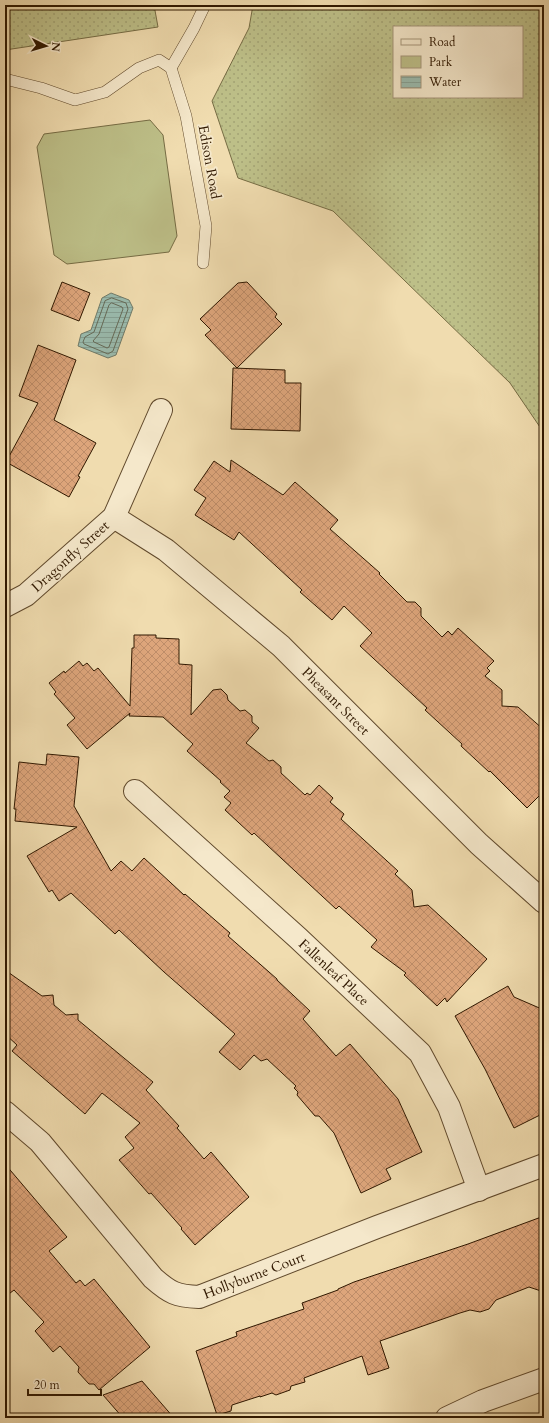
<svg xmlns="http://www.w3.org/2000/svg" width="549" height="1423" viewBox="0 0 549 1423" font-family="Cardo,serif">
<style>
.green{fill:url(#green-dots);stroke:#766c44;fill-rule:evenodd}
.pitch{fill:#bdbf88;stroke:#766c44}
.water{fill:url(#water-rules);stroke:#707a68}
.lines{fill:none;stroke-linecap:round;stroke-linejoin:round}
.shore{stroke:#656a57;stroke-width:1}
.building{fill:url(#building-cross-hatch);stroke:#301800}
.lane-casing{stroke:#60492c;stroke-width:12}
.street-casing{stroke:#60492c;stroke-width:24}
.lane{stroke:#f5e8cb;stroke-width:11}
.street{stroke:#f5e8cb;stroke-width:22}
.labels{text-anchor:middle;stroke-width:3.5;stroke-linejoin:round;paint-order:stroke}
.street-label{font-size:14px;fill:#301800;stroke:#f5e8cb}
</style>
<defs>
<pattern id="green-dots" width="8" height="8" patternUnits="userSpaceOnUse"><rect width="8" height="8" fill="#bdbf88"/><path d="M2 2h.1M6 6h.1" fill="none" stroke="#a3a374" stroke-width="1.8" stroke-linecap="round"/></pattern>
<pattern id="water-rules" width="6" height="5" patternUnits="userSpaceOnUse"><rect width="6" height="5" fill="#9abbae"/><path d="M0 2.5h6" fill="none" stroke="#85a094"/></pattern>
<pattern id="building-cross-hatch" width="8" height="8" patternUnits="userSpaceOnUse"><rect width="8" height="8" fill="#dda57b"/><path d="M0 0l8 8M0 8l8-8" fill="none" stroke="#be8d69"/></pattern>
</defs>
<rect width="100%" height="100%" fill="#f0dcaf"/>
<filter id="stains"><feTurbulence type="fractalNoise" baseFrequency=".005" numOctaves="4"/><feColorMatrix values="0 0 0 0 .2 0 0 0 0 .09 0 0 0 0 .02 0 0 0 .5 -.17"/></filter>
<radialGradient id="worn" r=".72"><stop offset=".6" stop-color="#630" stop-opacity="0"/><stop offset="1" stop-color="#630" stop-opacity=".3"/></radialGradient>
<g class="green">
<path d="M5 5H154L158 27 5 50Z"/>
<path d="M253 5H544V433L510 383 333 211 238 178 212 101 249 28ZM394 27H522V97H394Z"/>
</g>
<path class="pitch" d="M150 120 163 135 177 236 169 252 67 264 54 255 37 147 44 134Z"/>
<path class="water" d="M111 293 129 300 133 308 116 355 108 358 78 346 81 334 91 330 102 298Z"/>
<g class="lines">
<g class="shore">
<path d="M112 298 126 303 128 309 113 351 108 354 84 344 83 342 85 337 94 332 105 301Z"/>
<path d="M112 303 122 307 123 309 109 347 107 348 94 342 93 341 99 334 109 305Z"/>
</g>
</g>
<g class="building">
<path d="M62 282 90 293 79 321 51 310Z"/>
<path d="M247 282 277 314 275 317 282 324 237 368 205 335 211 330 200 319 238 283Z"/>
<path d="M38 345 76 360 54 420 96 443 78 476 80 477 69 497 6 462 38 403 19 396Z"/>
<path d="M233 368 285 370V383H301L300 431 231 429Z"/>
<path d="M231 460 283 495 295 482 338 520 330 529 380 573 379 574 407 602H415L421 608V616L442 637 448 631 452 635 458 628 494 661 487 668 490 671 485 676 502 690V706L518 707 544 730V791L527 808 490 771 489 772 461 746 462 744 425 710 427 708 360 646 372 633 344 606 332 620 300 592 302 590 239 532 234 540 195 515 206 498 194 490 214 461 230 472Z"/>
<path d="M134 635H156V638L179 639V664L192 665 191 715 213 690 221 689 227 695 228 700 240 711 245 710 252 716V722L259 728 246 743 269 761 273 760 281 767V773L305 795 307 793 310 795 319 785 333 798 330 802 344 814 341 819 398 871 395 874 412 890 414 907 428 905 487 959 447 1002 445 998 437 1006 404 975 406 973 371 947 377 940 339 906 336 909 254 833 252 835 225 810 231 803 224 797 230 791 220 782 221 781 187 751 193 744 163 717 129 716 130 713 87 749 67 725 75 718 54 694 56 692 49 683 64 671 65 673 79 661 83 666 87 663 94 671 98 668 130 706 132 648H134Z"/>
<path d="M47 754 79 757 74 806 111 871 121 861 132 871 144 858 184 895 185 894 230 933 228 936 277 979V980L310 1011 303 1019 336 1056 350 1044 398 1099 422 1152 386 1169 391 1179 361 1193 334 1133 319 1116H315L297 1095 298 1092 294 1088 296 1086 267 1059 261 1061 254 1055 240 1070 219 1052 235 1034 164 972 119 930 115 934 71 893 59 901 52 890 49 892 27 856 77 827 15 821 16 809H14L19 762 46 765Z"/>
<path d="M5 970 42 996 53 995 54 1005 66 1015 78 1014V1020L153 1082 146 1090 179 1126 177 1128 204 1159 211 1152 249 1197 195 1245 181 1229 182 1228 151 1193 149 1194 119 1160 134 1148 125 1137 140 1123 102 1093 85 1114 12 1051 17 1045 5 1034Z"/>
<path d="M508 986 514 997 544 1010V1113L514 1128 485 1069 455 1016Z"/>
<path d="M5 1164 67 1237 49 1251 76 1283 80 1280 85 1286 94 1279 150 1347 99 1390 94 1384H89L78 1372 79 1367 60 1346 53 1352 35 1331 44 1322 14 1290 5 1297Z"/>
<path d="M544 1216V1292L529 1287 496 1300 489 1309 480 1312 470 1310 460 1313 380 1341 389 1368 368 1375 362 1356 304 1378 305 1382 291 1386 290 1390 276 1395 272 1393 260 1397V1396L232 1405 231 1411 217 1415 196 1351 237 1336 236 1332 304 1309 302 1303 338 1290V1289L354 1282 468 1244Z"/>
<path d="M142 1381 174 1418H123L103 1395Z"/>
</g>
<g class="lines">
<g class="lane-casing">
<g id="lane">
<path d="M171 68 194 28 205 5"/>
<path d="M5 79 41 88 75 100 105 92 139 68 159 60 171 68 186 116 206 226 203 263"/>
</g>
</g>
<g class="street-casing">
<g id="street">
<path d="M114 517 166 550 281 646 479 844 544 902"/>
<path d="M5 606 26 595 114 517 161 410"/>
<path d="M135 791 298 938 420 1053 449 1107 479 1190"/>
<path d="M5 1112 40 1142 153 1278C170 1293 176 1296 199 1297L377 1227 544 1165"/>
<path d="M447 1418 483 1401 544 1379"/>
</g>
</g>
<use href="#lane" class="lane"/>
<use href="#street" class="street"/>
</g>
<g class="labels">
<g class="street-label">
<text transform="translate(210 162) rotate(80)" y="5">Edison Road</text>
<text transform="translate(70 556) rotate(-42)" y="5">Dragonfly Street</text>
<text transform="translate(336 701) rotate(45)" y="5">Pheasant Street</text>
<text transform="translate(334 972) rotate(43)" y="5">Fallenleaf Place</text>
<text transform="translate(254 1275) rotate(-21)" y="5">Hollyburne Court</text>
</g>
</g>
<rect width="549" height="1423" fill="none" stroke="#f0dcaf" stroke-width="20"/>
<rect x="6" y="6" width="537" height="1411" fill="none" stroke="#301800" stroke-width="2"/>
<rect x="10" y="10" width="529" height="1403" fill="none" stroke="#301800"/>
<rect x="393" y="26" width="130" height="72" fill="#f5e8cb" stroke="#a6957a"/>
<rect x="401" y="39" width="20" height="6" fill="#f5e8cb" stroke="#a6957a"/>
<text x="429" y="46" font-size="12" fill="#301800">Road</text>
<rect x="401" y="56" width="20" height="12" fill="#bdbf88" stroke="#a6957a"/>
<text x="429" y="66" font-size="12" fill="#301800">Park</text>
<rect x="401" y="76" width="20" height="12" fill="url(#water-rules)" stroke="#a6957a"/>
<text x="429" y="86" font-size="12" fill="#301800">Water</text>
<g transform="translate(46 46) rotate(95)" stroke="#f5e8cb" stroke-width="3" paint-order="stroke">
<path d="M0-3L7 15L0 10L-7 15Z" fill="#301800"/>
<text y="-6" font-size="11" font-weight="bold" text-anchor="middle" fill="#301800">N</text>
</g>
<path d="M28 1389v6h73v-6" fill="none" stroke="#301800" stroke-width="2"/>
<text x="34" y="1389" font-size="12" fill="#301800" stroke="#f5e8cb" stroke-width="3" paint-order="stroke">20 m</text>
<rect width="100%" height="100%" filter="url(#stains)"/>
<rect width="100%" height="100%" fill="url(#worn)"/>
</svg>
